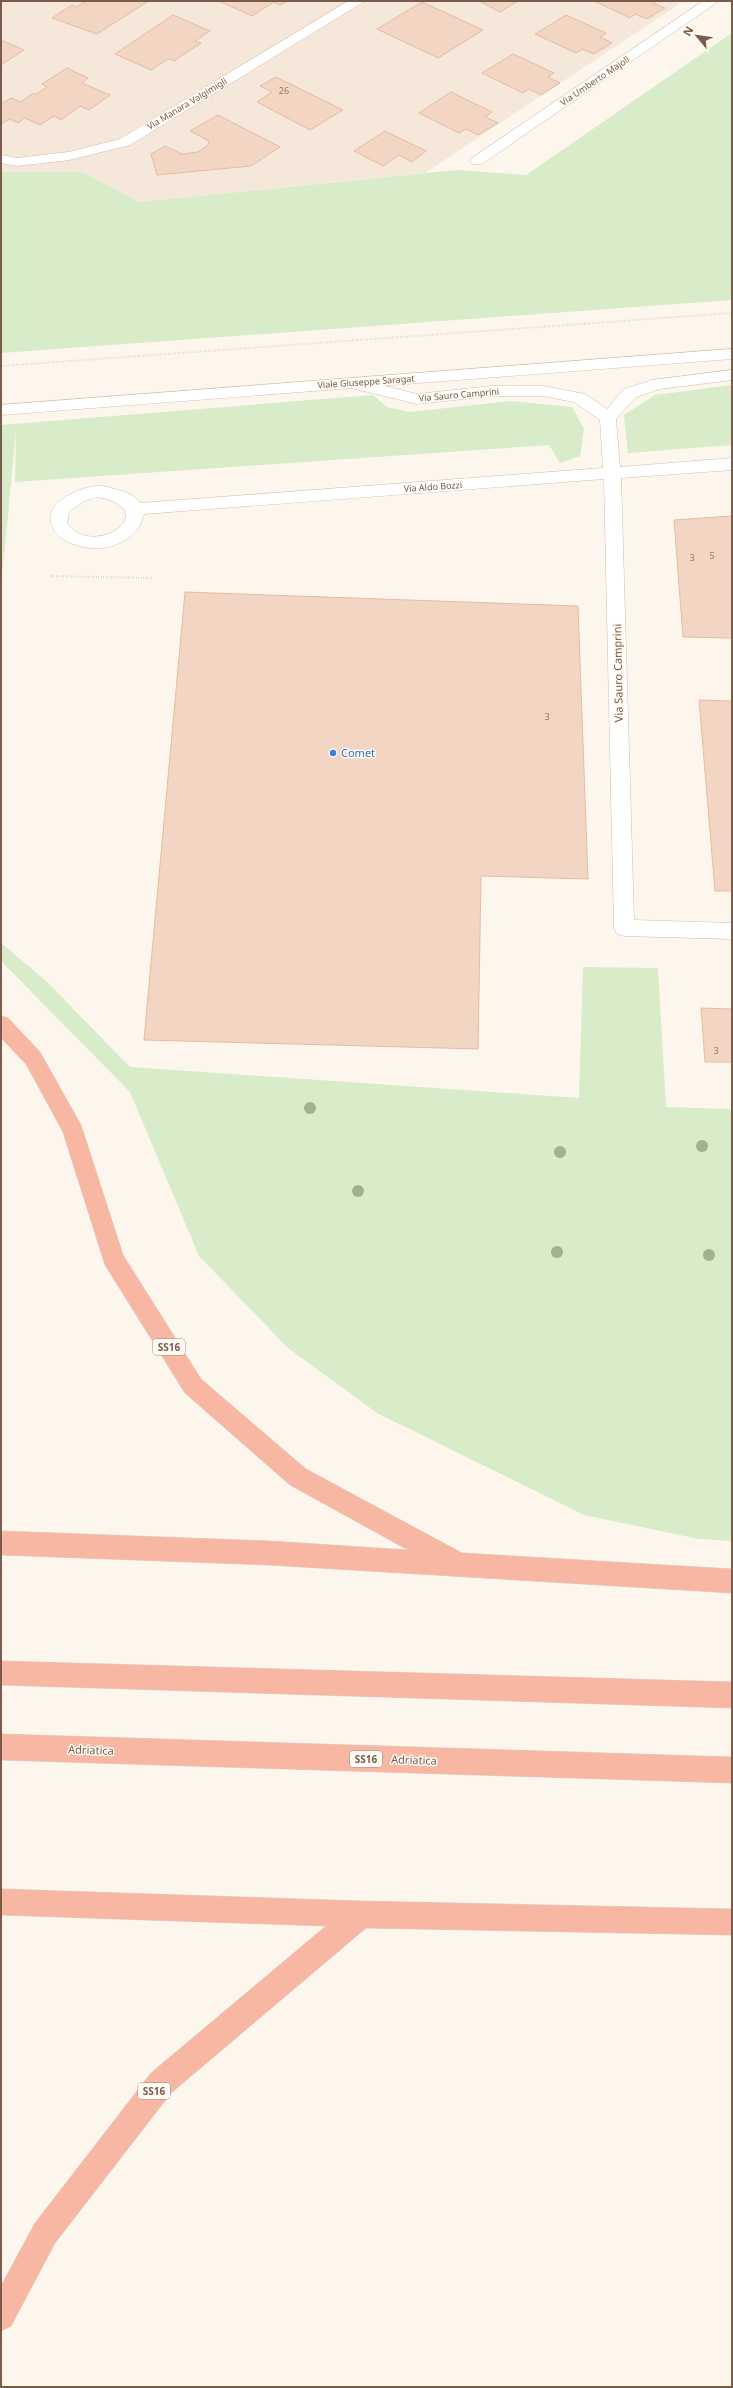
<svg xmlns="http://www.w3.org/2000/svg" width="733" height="2388" viewBox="0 0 733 2388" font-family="'Noto Sans',sans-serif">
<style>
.residential{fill:#f5e8da}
.green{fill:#d8ecc9}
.building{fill:#f3d5c3;stroke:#e6bba3}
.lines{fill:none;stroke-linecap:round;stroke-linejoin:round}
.street-casing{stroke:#d1beb0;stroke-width:1}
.secondary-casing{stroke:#d6c0b0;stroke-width:1}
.highway-casing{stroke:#dad1cd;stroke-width:1}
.path{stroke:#d9b8a5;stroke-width:2;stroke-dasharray:0.5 2;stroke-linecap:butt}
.street{fill:#fff;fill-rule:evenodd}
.secondary{fill:#fff;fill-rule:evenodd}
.highway{fill:#f7b7a3;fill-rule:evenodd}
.tree{fill:#a0b28e}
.shop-dot{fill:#3f7fe0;stroke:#fffaf3;stroke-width:1.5}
.labels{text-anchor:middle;stroke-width:3;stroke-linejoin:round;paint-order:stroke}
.far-street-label{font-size:9px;fill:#7a5c4d;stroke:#fffaf3}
.number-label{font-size:9px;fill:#987a6a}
.shield{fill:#fffaf3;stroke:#a28b7f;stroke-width:1}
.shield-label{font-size:10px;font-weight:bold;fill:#7a5c4d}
.street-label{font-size:11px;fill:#7a5c4d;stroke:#fffaf3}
.shop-label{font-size:11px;fill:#366cbe;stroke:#fffaf3;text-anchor:start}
</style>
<rect width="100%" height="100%" fill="#fdf6ec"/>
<path class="residential" d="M1 1H684L425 173 139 202 83 172H1Z"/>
<g class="green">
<path d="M732 33V300L1 353V172H83L139 202 457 170 526 175Z"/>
<path d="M732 385V445L628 453 624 415 655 395Z"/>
<path d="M373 395 387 407 410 412 510 401 572 407 584 429 580 456 560 463 549 445 15 482 16 431 1 587V425Z"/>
<path d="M1 943 46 981 130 1067 579 1098 583 967 658 968 666 1107 732 1109V1541L699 1539 584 1515 377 1413 288 1348 199 1256 130 1092 1 961Z"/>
</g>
<g class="building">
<path d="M86 1H145L147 2 97 34 52 18 72 5 76 7Z"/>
<path d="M219 1H287L280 5 274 2 252 16Z"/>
<path d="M479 1H518L500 12Z"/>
<path d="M594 1H655L653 3 665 8 647 19 635 14 630 18Z"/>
<path d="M422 2 483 30 438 58 377 29Z"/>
<path d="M173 15 210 31 195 41 201 43 174 61 168 59 151 70 115 54Z"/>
<path d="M566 15 606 33 600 37 612 43 594 54 582 49 576 53 535 34Z"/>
<path d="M1 40 24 50 1 65Z"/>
<path d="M513 54 554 73 548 77 560 83 541 95 529 89 523 93 482 73Z"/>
<path d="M67 68 88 78 82 83 110 95 89 110 80 106 61 120 54 116 40 125 25 118 18 123 10 119 1 124V104L11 98 20 102 34 93 36 94 47 87 42 84Z"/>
<path d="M276 77 343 110 310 130 257 102 272 92 260 86Z"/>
<path d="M451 92 492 112 485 117 498 123 478 135 466 129 459 133 419 113Z"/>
<path d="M218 115 280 147 251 166 157 175 151 154 165 146 182 154 198 152 208 145 209 141 190 131Z"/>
<path d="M385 131 426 151 412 162 399 155 383 166 354 151Z"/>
<path d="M732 516V638L683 637 674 520Z"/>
<path d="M185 592 578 606 588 879 481 876 478 1049 144 1040Z"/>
<path d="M699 700 732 701V891H715Z"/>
<path d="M701 1008 732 1009V1062H705Z"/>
</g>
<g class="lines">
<g class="street-casing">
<g id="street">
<path d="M348 1H365L130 145 69 160 17 166 1 163V155L17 158 69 152 120 139Z"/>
<path d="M703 1H719L482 164H472L470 161 472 158Z"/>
<path d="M732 370V380L660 389 636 397 616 419 620 467 732 458V470L621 478 634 920 732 923V939L624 936 617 934 614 928 604 479 144 514C141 528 132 537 120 543 103 551 89 549 73 544 65 541 58 537 54 530 38 505 77 488 96 486 102 485 108 487 114 489 123 491 134 494 140 503L603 468 600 420 574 402 543 396H491L417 404 347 387 345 383 347 379 353 378 417 394 491 386H543L585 394 607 409 624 389 652 380ZM98 497C166 511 91 560 67 523L69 512 84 501Z"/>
</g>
</g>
<g class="secondary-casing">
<path id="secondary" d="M732 349V359L1 415V405Z"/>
</g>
<g class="highway-casing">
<g id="highway">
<path d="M1 1016 8 1018 40 1052 81 1125 123 1255 201 1379 306 1469 462 1553 732 1569V1593L269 1565 1 1555V1531L269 1541 408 1550 290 1485 185 1393 105 1265 63 1132 26 1064 1 1038Z"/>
<path d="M1 1661 732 1682V1708L1 1685Z"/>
<path d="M1 1734 732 1757V1783L1 1760Z"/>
<path d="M1 1889 361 1901 732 1909V1935L366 1928 171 2093 55 2243 11 2326 1 2331V2286L35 2223 151 2073 326 1926 1 1915Z"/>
</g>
</g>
<g class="path">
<path d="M1 366 732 313"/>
<path d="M51 576 152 578"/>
</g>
<use href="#street" class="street"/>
<use href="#secondary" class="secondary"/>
<use href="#highway" class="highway"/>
</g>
<g class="tree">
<circle cx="310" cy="1108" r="6"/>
<circle cx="702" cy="1146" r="6"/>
<circle cx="560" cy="1152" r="6"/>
<circle cx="358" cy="1191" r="6"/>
<circle cx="557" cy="1252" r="6"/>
<circle cx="709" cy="1255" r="6"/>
</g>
<circle class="shop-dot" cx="333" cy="753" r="4"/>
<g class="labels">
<g class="far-street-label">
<text transform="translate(595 81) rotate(-34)" y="3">Via Umberto Majoli</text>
<text transform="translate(187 104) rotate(-31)" y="3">Via Manara Valgimigli</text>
<text transform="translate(366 382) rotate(-4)" y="3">Viale Giuseppe Saragat</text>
<text transform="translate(459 395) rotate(-5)" y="3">Via Sauro Camprini</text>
<text transform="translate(433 487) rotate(-4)" y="3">Via Aldo Bozzi</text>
</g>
<g class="number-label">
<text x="284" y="94">26</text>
<text x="712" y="559">5</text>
<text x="692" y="561">3</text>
<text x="547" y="720">3</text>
<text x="716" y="1054">3</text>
</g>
<g class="shield">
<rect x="153" y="1339" width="32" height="16" rx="3"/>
<rect x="350" y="1751" width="32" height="16" rx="3"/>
<rect x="138" y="2083" width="32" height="16" rx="3"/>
</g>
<g class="shield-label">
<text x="169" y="1351">SS16</text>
<text x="366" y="1763">SS16</text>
<text x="154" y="2095">SS16</text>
</g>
<g class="street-label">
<text transform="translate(618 673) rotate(-91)" y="4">Via Sauro Camprini</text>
<text transform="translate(91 1750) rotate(2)" y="4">Adriatica</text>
<text transform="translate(414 1760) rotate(2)" y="4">Adriatica</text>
</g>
<g class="shop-label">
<text x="341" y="757">Comet</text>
</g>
</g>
<rect width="733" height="2388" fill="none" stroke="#7a5c4d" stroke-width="4"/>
<g transform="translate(697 36) rotate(299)" stroke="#fffaf3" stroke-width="3" paint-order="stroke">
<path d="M0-3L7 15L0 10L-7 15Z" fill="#7a5c4d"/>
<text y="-6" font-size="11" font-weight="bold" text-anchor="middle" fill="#7a5c4d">N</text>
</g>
</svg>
